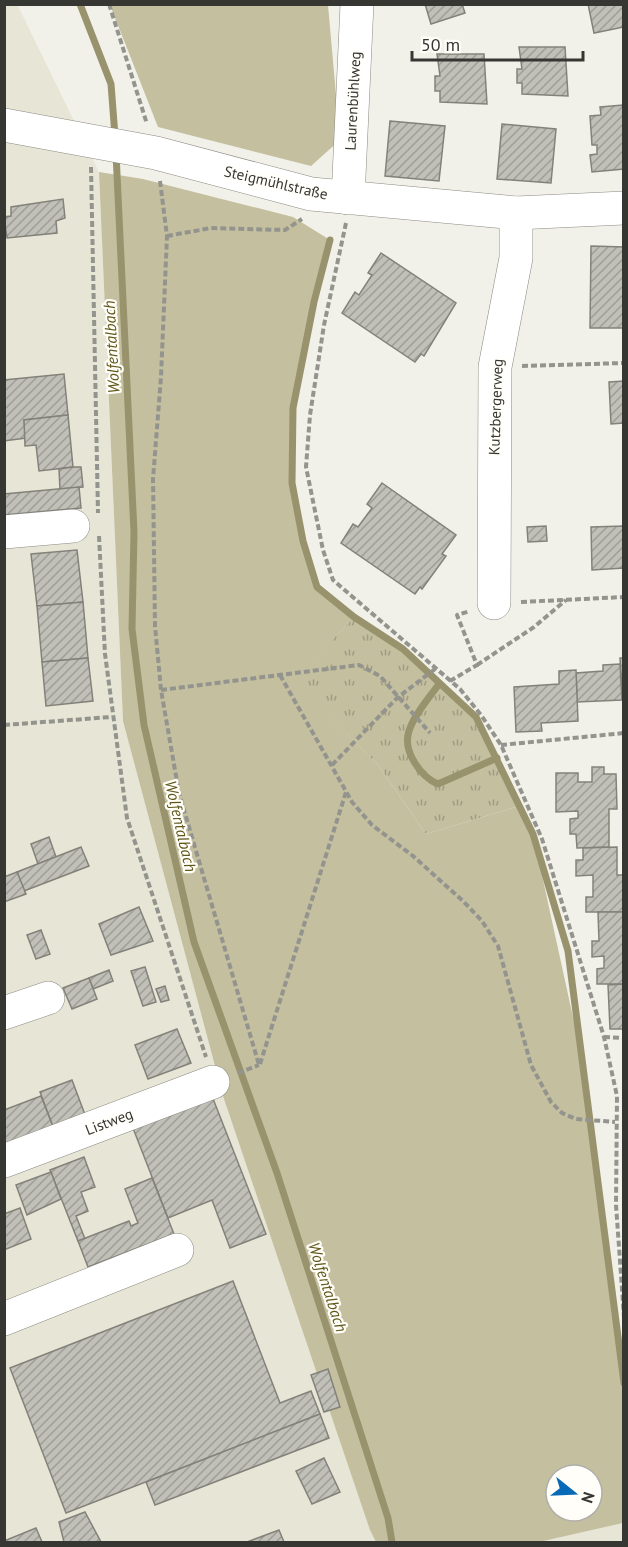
<svg xmlns="http://www.w3.org/2000/svg" width="628" height="1547" viewBox="0 0 628 1547" font-family="'PT Sans',sans-serif">
<style>
.built{fill:#e7e5d5}
.grass{fill:#c4bf9f;fill-rule:evenodd}
.park{fill:url(#park-tufts)}
.lines{fill:none;stroke-linecap:round;stroke-linejoin:round}
.stream{stroke:#99936d;stroke-width:7}
.building{fill:url(#building-hatch);stroke:#83827a;stroke-width:1.5}
.minor-casing{stroke:#8b8a82;stroke-width:34}
.path{stroke:#94948e;stroke-width:4;stroke-dasharray:6 3;stroke-linecap:butt}
.minor{stroke:#fff;stroke-width:33}
.labels{text-anchor:middle;stroke-width:4.5;stroke-linejoin:round;paint-order:stroke}
.street-label{font-size:15px;fill:#363633;stroke:#fffef9}
.water-label{font-size:16px;font-style:italic;fill:#61571a;stroke:#fffef9}
</style>
<defs>
<pattern id="park-tufts" width="24" height="20" patternUnits="userSpaceOnUse" patternTransform="scale(1.5)"><rect width="24" height="20" fill="#c4bf9f"/><path d="M3 7l-1-3M5 7V3M7 7l1-3M15 17l-1-3M17 17v-4M19 17l1-3" fill="none" stroke="#a09c82"/></pattern>
<pattern id="building-hatch" width="6" height="6" patternUnits="userSpaceOnUse" patternTransform="scale(1.5)"><rect width="6" height="6" fill="#c1c0b8"/><path d="M-1 1l2-2M0 6l6-6M5 7l2-2" fill="none" stroke="#9e9d96"/></pattern>
</defs>
<rect width="100%" height="100%" fill="#f2f1e9"/>
<g class="built">
<path d="M17 4 99 172 123 721 223 1096 376 1542H5L4 5Z"/>
<path d="M623 1523V1542H539Z"/>
</g>
<g class="grass">
<path d="M110 5H328L340 140 311 166 158 127Z"/>
<path d="M99 172 143 179 293 217 330 240 314 302 293 408 292 483 303 541 317 587 354 617 294 681 378 765 426 834 519 806 533 834 588 1086 612 1312 623 1383V1523L539 1542H376L370 1530 223 1096 123 721ZM556 1475H592V1511H556Z"/>
</g>
<path class="park" d="M354 617 403 649 476 717 519 806 426 834 378 765 293 681Z"/>
<g class="lines">
<g class="stream">
<path d="M80 4 111 84 115 136"/>
<path d="M116 153 134 532 132 629 144 725 194 942 277 1173 388 1518 392 1542"/>
<path d="M330 240 314 302 293 408 292 483 303 541 317 587 354 617 403 649 476 717 533 834 568 951 624 1383"/>
<path d="M439 684C429 698 414 715 409 731 402 751 421 777 438 784L497 758"/>
</g>
</g>
<g class="building">
<path d="M425 4H462L465 13 431 24Z"/>
<path d="M588 4H624V27L594 33Z"/>
<path d="M519 47H565L568 96 522 94V83H517V69H522Z"/>
<path d="M437 54H484L487 104 440 102V91H435V76H440Z"/>
<path d="M623 105 624 169 592 172 590 155 597 154V145H592L590 116 601 115 600 107Z"/>
<path d="M390 121 445 126 439 181 385 176Z"/>
<path d="M502 124 556 129 551 183 497 179Z"/>
<path d="M63 199 65 218 56 221 57 233 7 238 4 217 11 216V207Z"/>
<path d="M591 246 624 247V328H590Z"/>
<path d="M381 253 456 303 424 356 421 354 415 362 342 313 355 292 359 295 372 275 368 273Z"/>
<path d="M64 374 68 415 24 420 26 438 4 441V380Z"/>
<path d="M624 381V423L611 424 609 382Z"/>
<path d="M68 415 73 467 39 471 36 445 25 446 24 420Z"/>
<path d="M73 467H81L83 487 60 489 59 469Z"/>
<path d="M382 483 456 535 442 554 446 556 422 589 420 587 415 594 341 543 353 524 358 527 372 508 367 504Z"/>
<path d="M79 487 81 508 4 515V494Z"/>
<path d="M546 526 547 541 528 542 527 527Z"/>
<path d="M624 526V568L592 570 591 527Z"/>
<path d="M77 550 83 602 37 606 31 554Z"/>
<path d="M83 602 88 658 42 662 37 606Z"/>
<path d="M88 658 93 701 46 706 42 662Z"/>
<path d="M620 658H624V694H622Z"/>
<path d="M620 664 622 700 577 702 576 673 603 671V665Z"/>
<path d="M576 670 578 721 541 723 542 731 516 732 514 687 559 684V671Z"/>
<path d="M592 767H604V774H616L617 809H609V847L577 848 576 834H570V819L578 818V811L556 812V773H578V782H592Z"/>
<path d="M49 837 56 857 38 864 31 844Z"/>
<path d="M81 847 89 866 24 891 17 872Z"/>
<path d="M617 847V875H624V912H586V897H593V875L576 876V860H583V848Z"/>
<path d="M17 872 26 894 4 902V877Z"/>
<path d="M139 907 153 941 111 955 99 924Z"/>
<path d="M598 912H624V984H597V969L604 968V956L592 957V941H599Z"/>
<path d="M41 930 50 954 36 959 27 935Z"/>
<path d="M145 967 156 1002 143 1006 131 971Z"/>
<path d="M109 970 113 981 93 989 89 978Z"/>
<path d="M89 978 97 999 72 1009 63 988Z"/>
<path d="M624 984V1029H610L608 985Z"/>
<path d="M165 986 169 1000 161 1002 156 989Z"/>
<path d="M177 1029 191 1063 148 1079 135 1045Z"/>
<path d="M72 1080 87 1120 55 1132 40 1092Z"/>
<path d="M210 1091 266 1234 230 1248 212 1200 168 1218 131 1123Z"/>
<path d="M41 1096 55 1132 4 1152V1110Z"/>
<path d="M84 1157 95 1187 81 1192 88 1211 76 1216 85 1239 78 1241 50 1170Z"/>
<path d="M51 1172 61 1199 27 1215 16 1185Z"/>
<path d="M152 1178 174 1234 88 1267 78 1241 129 1221 131 1226 138 1223 125 1189Z"/>
<path d="M20 1208 31 1239 4 1250V1214Z"/>
<path d="M233 1281 280 1403 311 1391 320 1414 66 1513 10 1368Z"/>
<path d="M328 1369 340 1407 324 1412 311 1375Z"/>
<path d="M320 1414 329 1438 155 1505 146 1482Z"/>
<path d="M324 1458 340 1492 312 1504 296 1471Z"/>
<path d="M85 1512 101 1542H64L59 1522Z"/>
<path d="M36 1528 42 1542H4V1541Z"/>
<path d="M279 1530 284 1542H247Z"/>
</g>
<g class="lines">
<g class="minor-casing">
<g id="minor">
<path d="M4 125 156 153 311 194 516 213 624 208"/>
<path d="M348 198 357 4"/>
<path d="M4 532 73 526"/>
<path d="M494 603 495 367 516 258V213"/>
<path d="M4 1013 48 998"/>
<path d="M4 1161 213 1082"/>
<path d="M4 1319 177 1250"/>
</g>
</g>
<g class="path">
<path d="M109 4 147 124"/>
<path d="M91 167 98 513"/>
<path d="M160 181 167 236 161 377 153 479 155 626 161 690 179 793 259 1065"/>
<path d="M346 223 324 325 310 415 306 467 323 550 333 580 460 689 481 715 501 745 542 839 604 1037 617 1096 616 1205 624 1317"/>
<path d="M167 236 211 228 285 230 302 219"/>
<path d="M522 366 624 363"/>
<path d="M99 536 105 654 127 818 206 1057"/>
<path d="M521 602 624 597"/>
<path d="M477 665 534 627 566 600"/>
<path d="M280 675 352 802 372 825 413 856 463 901 482 921 498 946 531 1065 551 1102 562 1113 576 1119 615 1122"/>
<path d="M450 681 477 665 457 615 470 611"/>
<path d="M161 690 359 665 380 676 430 733"/>
<path d="M4 725 111 717"/>
<path d="M501 745 624 733"/>
<path d="M332 765 397 698 435 669"/>
<path d="M604 1037 624 1038"/>
<path d="M260 1064 346 792"/>
<path d="M238 1073 259 1065"/>
</g>
<use href="#minor" class="minor"/>
</g>
<g class="labels">
<g class="street-label">
<text transform="translate(353 101) rotate(-87)" y="5">Laurenbühlweg</text>
<text transform="translate(276 183) rotate(13)" y="5">Steigmühlstraße</text>
<text transform="translate(496 407) rotate(-88)" y="5">Kutzbergerweg</text>
<text transform="translate(109 1122) rotate(-21)" y="5">Listweg</text>
</g>
<g class="water-label">
<text transform="translate(111 347) rotate(-93)" y="6">Wolfentalbach</text>
<text transform="translate(181 826) rotate(77)" y="6">Wolfentalbach</text>
<text transform="translate(328 1287) rotate(72)" y="6">Wolfentalbach</text>
</g>
</g>
<rect width="628" height="1547" fill="none" stroke="#363633" stroke-width="12"/>
<g transform="translate(574 1493) rotate(108)"><circle r="28" fill="#fffef9" stroke="#afaeaa" stroke-width="1.5"/>
<path d="M0-4.5L10 22L0 15L-10 22Z" fill="#076ab6"/>
<text y="-9" font-size="16" font-weight="bold" text-anchor="middle" fill="#363633">N</text>
</g>
<path d="M412 51v9h171v-9" fill="none" stroke="#363633" stroke-width="3"/>
<text x="421" y="51" font-size="18" fill="#363633" stroke="#fffef9" stroke-width="4.5" paint-order="stroke">50 m</text>
</svg>
